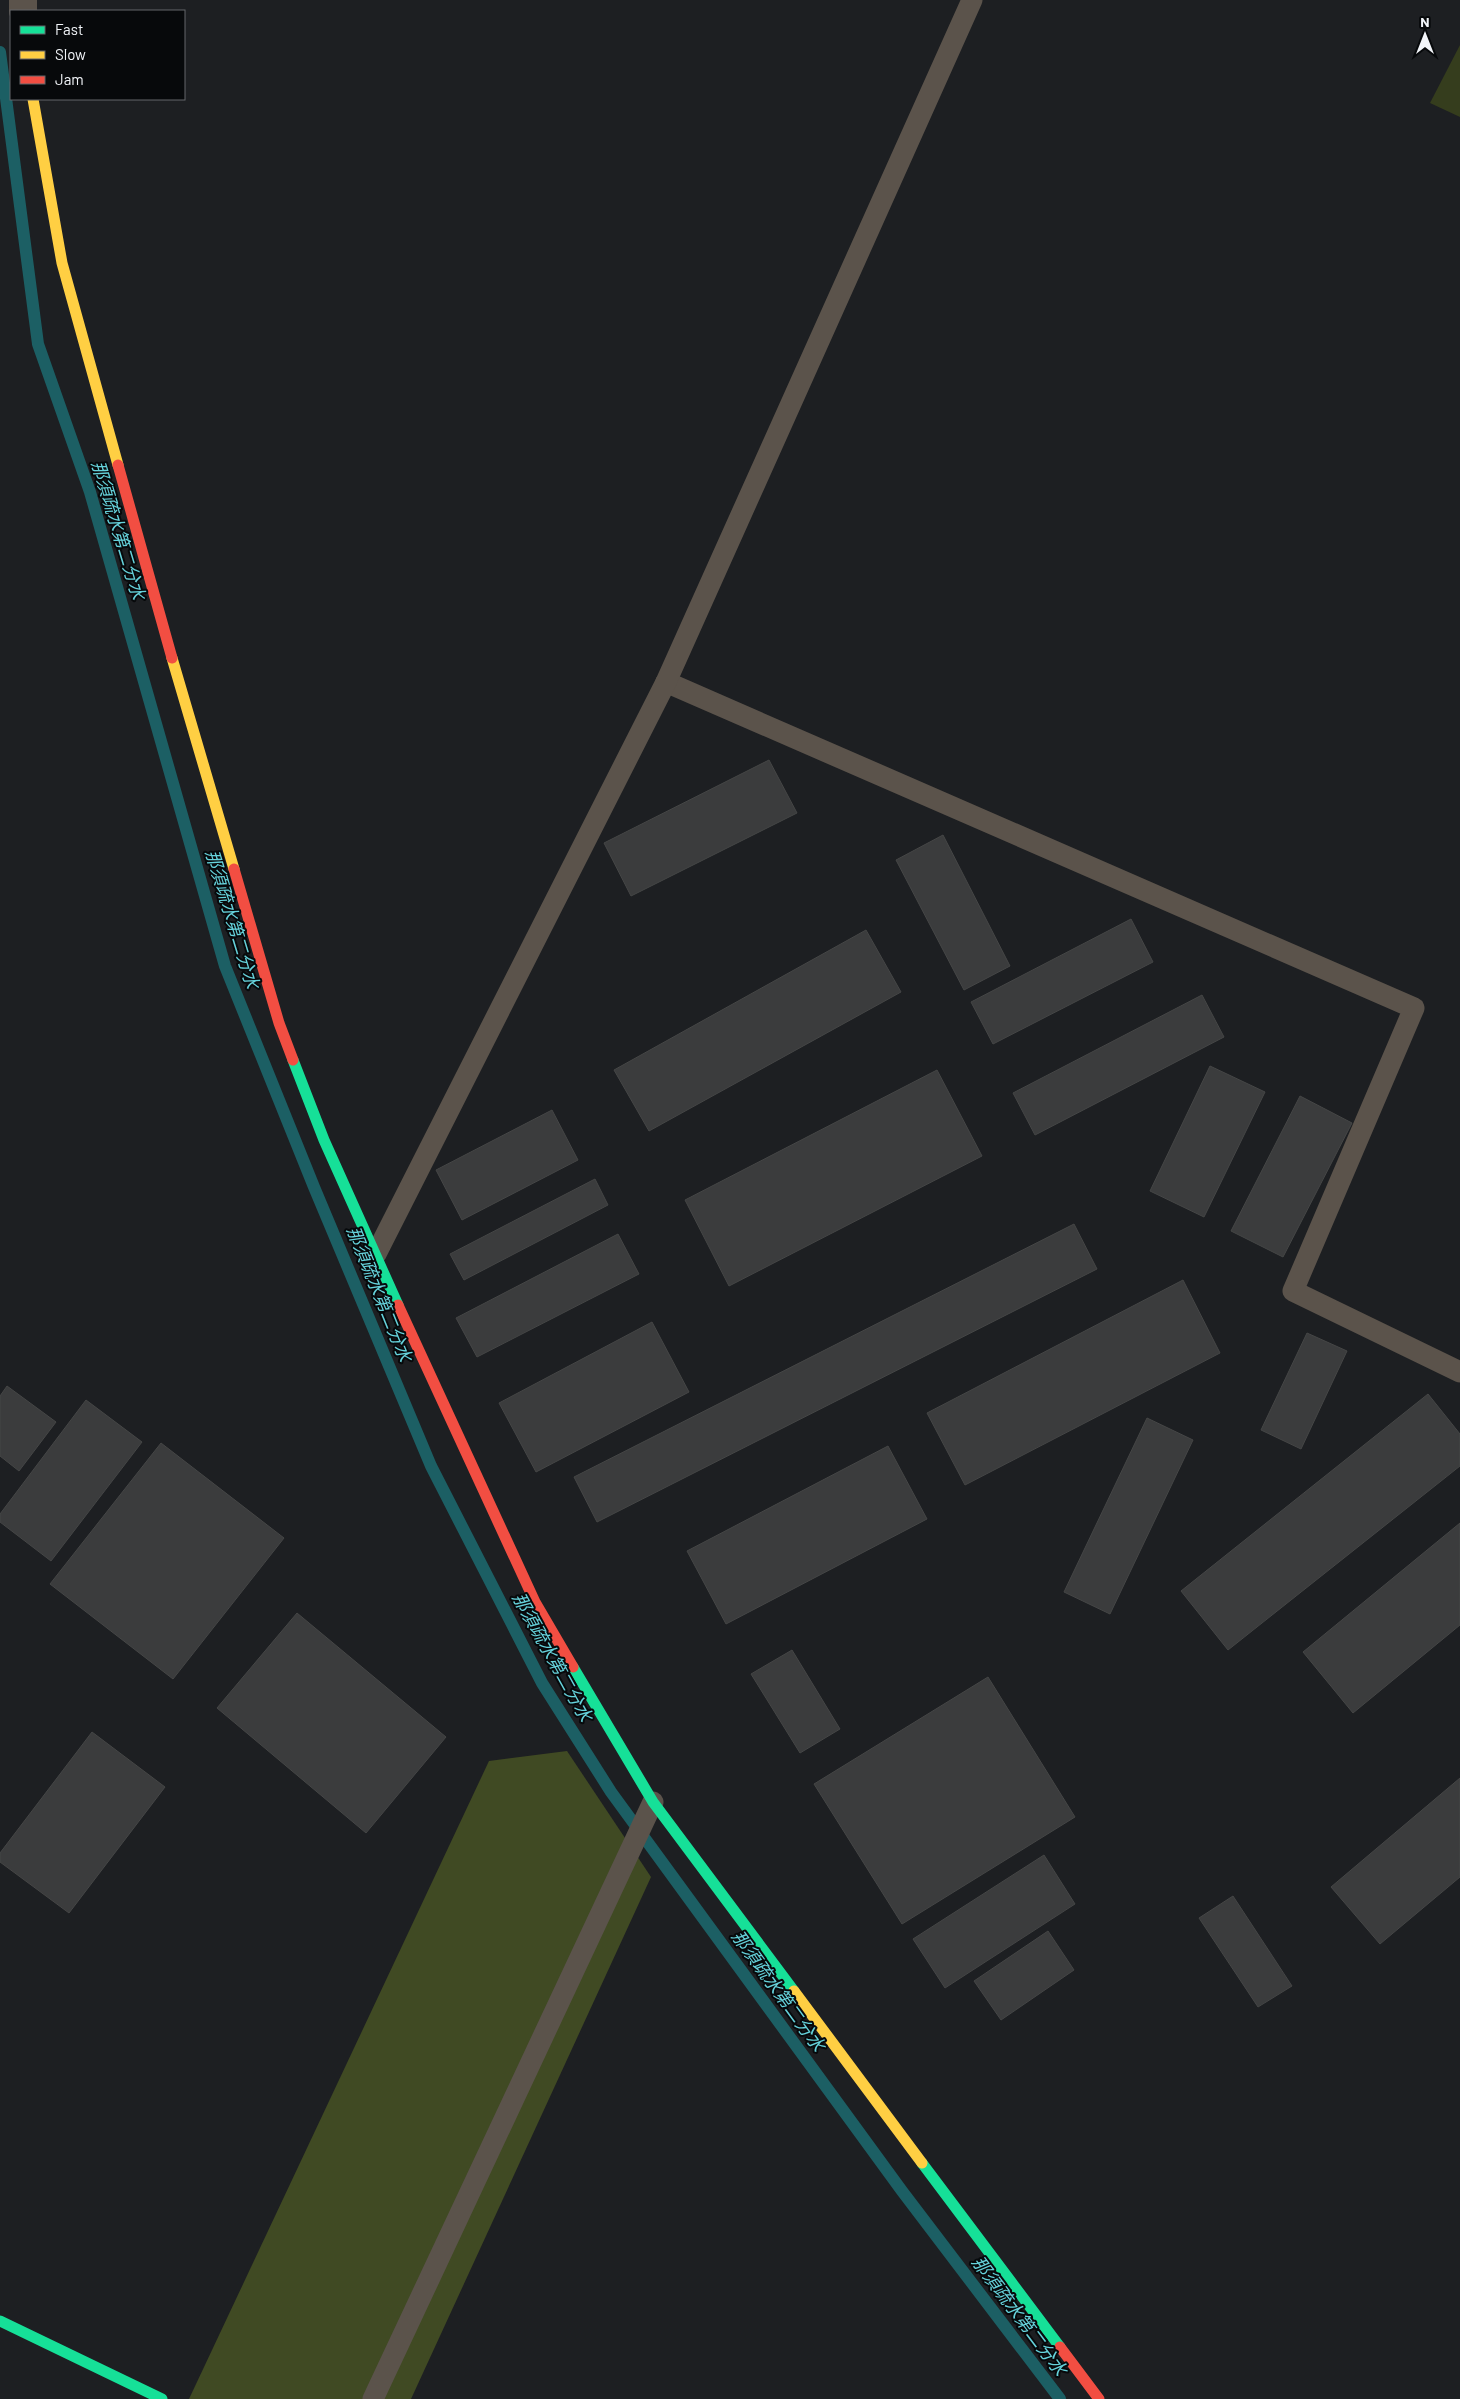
<svg xmlns="http://www.w3.org/2000/svg" width="1460" height="2399" viewBox="0 0 1460 2399" font-family="Barlow,'Noto Sans JP',sans-serif">
<style>
.green{fill:#353d1d}
.forest{fill:#404a23}
.lines{fill:none;stroke-linecap:round;stroke-linejoin:round}
.stream{stroke:#1c5f64;stroke-width:12}
.building{fill:#3b3c3d;stroke:#454646}
.lane{stroke:#5b534b;stroke-width:21}
.street{stroke:#5b534b;stroke-width:28}
.fast{stroke:#16e098;stroke-width:11}
.slow{stroke:#ffcf43;stroke-width:11}
.jam{stroke:#f24e42;stroke-width:11}
.labels{text-anchor:middle;stroke-width:4;stroke-linejoin:round;paint-order:stroke}
.water-label{font-size:18px;font-style:italic;fill:#66d2db;stroke:#07090b}
</style>
<rect width="100%" height="100%" fill="#1d1f22"/>
<path class="green" d="M1460 45V117L1430 103Z"/>
<path class="forest" d="M567 1751 651 1877 411 2399H189L489 1761Z"/>
<g class="lines">
<path class="stream" d="M0 52 38 344 90 492 225 966 314 1187 431 1466 542 1683 611 1792 902 2191 1060 2399"/>
</g>
<g class="building">
<path d="M769 760 797 813 631 896 604 843Z"/>
<path d="M943 835 1010 966 964 990 896 860Z"/>
<path d="M1131 919 1153 962 993 1044 971 1002Z"/>
<path d="M866 930 901 992 649 1131 614 1070Z"/>
<path d="M1202 995 1224 1037 1035 1135 1013 1093Z"/>
<path d="M1210 1066 1265 1092 1204 1217 1150 1191Z"/>
<path d="M937 1070 982 1156 729 1286 685 1200Z"/>
<path d="M1300 1096 1352 1123 1283 1257 1231 1231Z"/>
<path d="M552 1110 578 1160 462 1220 436 1170Z"/>
<path d="M595 1179 608 1205 464 1280 450 1254Z"/>
<path d="M1074 1224 1097 1269 597 1522 574 1477Z"/>
<path d="M618 1234 639 1274 477 1357 456 1318Z"/>
<path d="M1183 1280 1220 1353 965 1485 927 1413Z"/>
<path d="M652 1322 689 1392 536 1472 499 1403Z"/>
<path d="M1307 1333 1347 1351 1301 1449 1261 1430Z"/>
<path d="M7 1386 56 1422 19 1471 0 1456V1396Z"/>
<path d="M1428 1394 1460 1434V1466L1228 1650 1181 1591Z"/>
<path d="M86 1400 142 1442 51 1561 0 1522V1514Z"/>
<path d="M1147 1418 1193 1440 1110 1614 1064 1592Z"/>
<path d="M161 1443 284 1538 173 1679 50 1584Z"/>
<path d="M888 1446 927 1519 726 1624 687 1551Z"/>
<path d="M1460 1523V1625L1353 1713 1303 1652Z"/>
<path d="M297 1613 446 1737 366 1833 217 1708Z"/>
<path d="M792 1650 840 1729 800 1753 751 1674Z"/>
<path d="M988 1677 1075 1817 902 1924 814 1784Z"/>
<path d="M92 1732 165 1787 69 1913 0 1862V1853Z"/>
<path d="M1460 1778V1877L1380 1944 1331 1887Z"/>
<path d="M1044 1855 1075 1904 945 1988 913 1939Z"/>
<path d="M1233 1896 1292 1986 1258 2007 1199 1918Z"/>
<path d="M1048 1931 1074 1970 1001 2020 974 1981Z"/>
</g>
<g class="lines">
<g class="lane">
<path d="M666 682 1414 1008 1293 1291 1460 1372"/>
<path d="M376 1254 666 682 972 0"/>
<path d="M373 2399 653 1802"/>
</g>
<path class="street" d="M23 11V0"/>
<g class="fast">
<path d="M293 1060 324 1140 398 1305"/>
<path d="M573 1667 653 1802 794 1991"/>
<path d="M922 2163 1060 2347"/>
<path d="M0 2321 162 2399"/>
</g>
<g class="slow">
<path d="M33 99 62 263 118 465"/>
<path d="M172 658 234 869"/>
<path d="M794 1991 922 2163"/>
</g>
<g class="jam">
<path d="M118 465 172 658"/>
<path d="M234 869 279 1023 293 1060"/>
<path d="M398 1305 535 1602 573 1667"/>
<path d="M1060 2347 1099 2399"/>
</g>
</g>
<g class="labels">
<g class="water-label">
<text transform="translate(118 530) rotate(73)" y="6">那須疏水第二分水</text>
<text transform="translate(232 919) rotate(73)" y="6">那須疏水第二分水</text>
<text transform="translate(379 1294) rotate(68)" y="6">那須疏水第二分水</text>
<text transform="translate(552 1657) rotate(61)" y="6">那須疏水第二分水</text>
<text transform="translate(778 1991) rotate(54)" y="6">那須疏水第二分水</text>
<text transform="translate(1019 2316) rotate(53)" y="6">那須疏水第二分水</text>
</g>
</g>
<rect x="10" y="10" width="175" height="90" fill="#07090b" stroke="#65676a"/>
<rect x="20" y="26" width="25" height="8" fill="#16e098" stroke="#65676a"/>
<text x="55" y="35" font-size="15" fill="#f2f5f9">Fast</text>
<rect x="20" y="51" width="25" height="8" fill="#ffcf43" stroke="#65676a"/>
<text x="55" y="60" font-size="15" fill="#f2f5f9">Slow</text>
<rect x="20" y="76" width="25" height="8" fill="#f24e42" stroke="#65676a"/>
<text x="55" y="85" font-size="15" fill="#f2f5f9">Jam</text>
<g transform="translate(1425 35)" stroke="#07090b" stroke-width="4" paint-order="stroke">
<path d="M0-4L9 19L0 12L-9 19Z" fill="#f2f5f9"/>
<text y="-8" font-size="14" font-weight="bold" text-anchor="middle" fill="#f2f5f9">N</text>
</g>
</svg>
